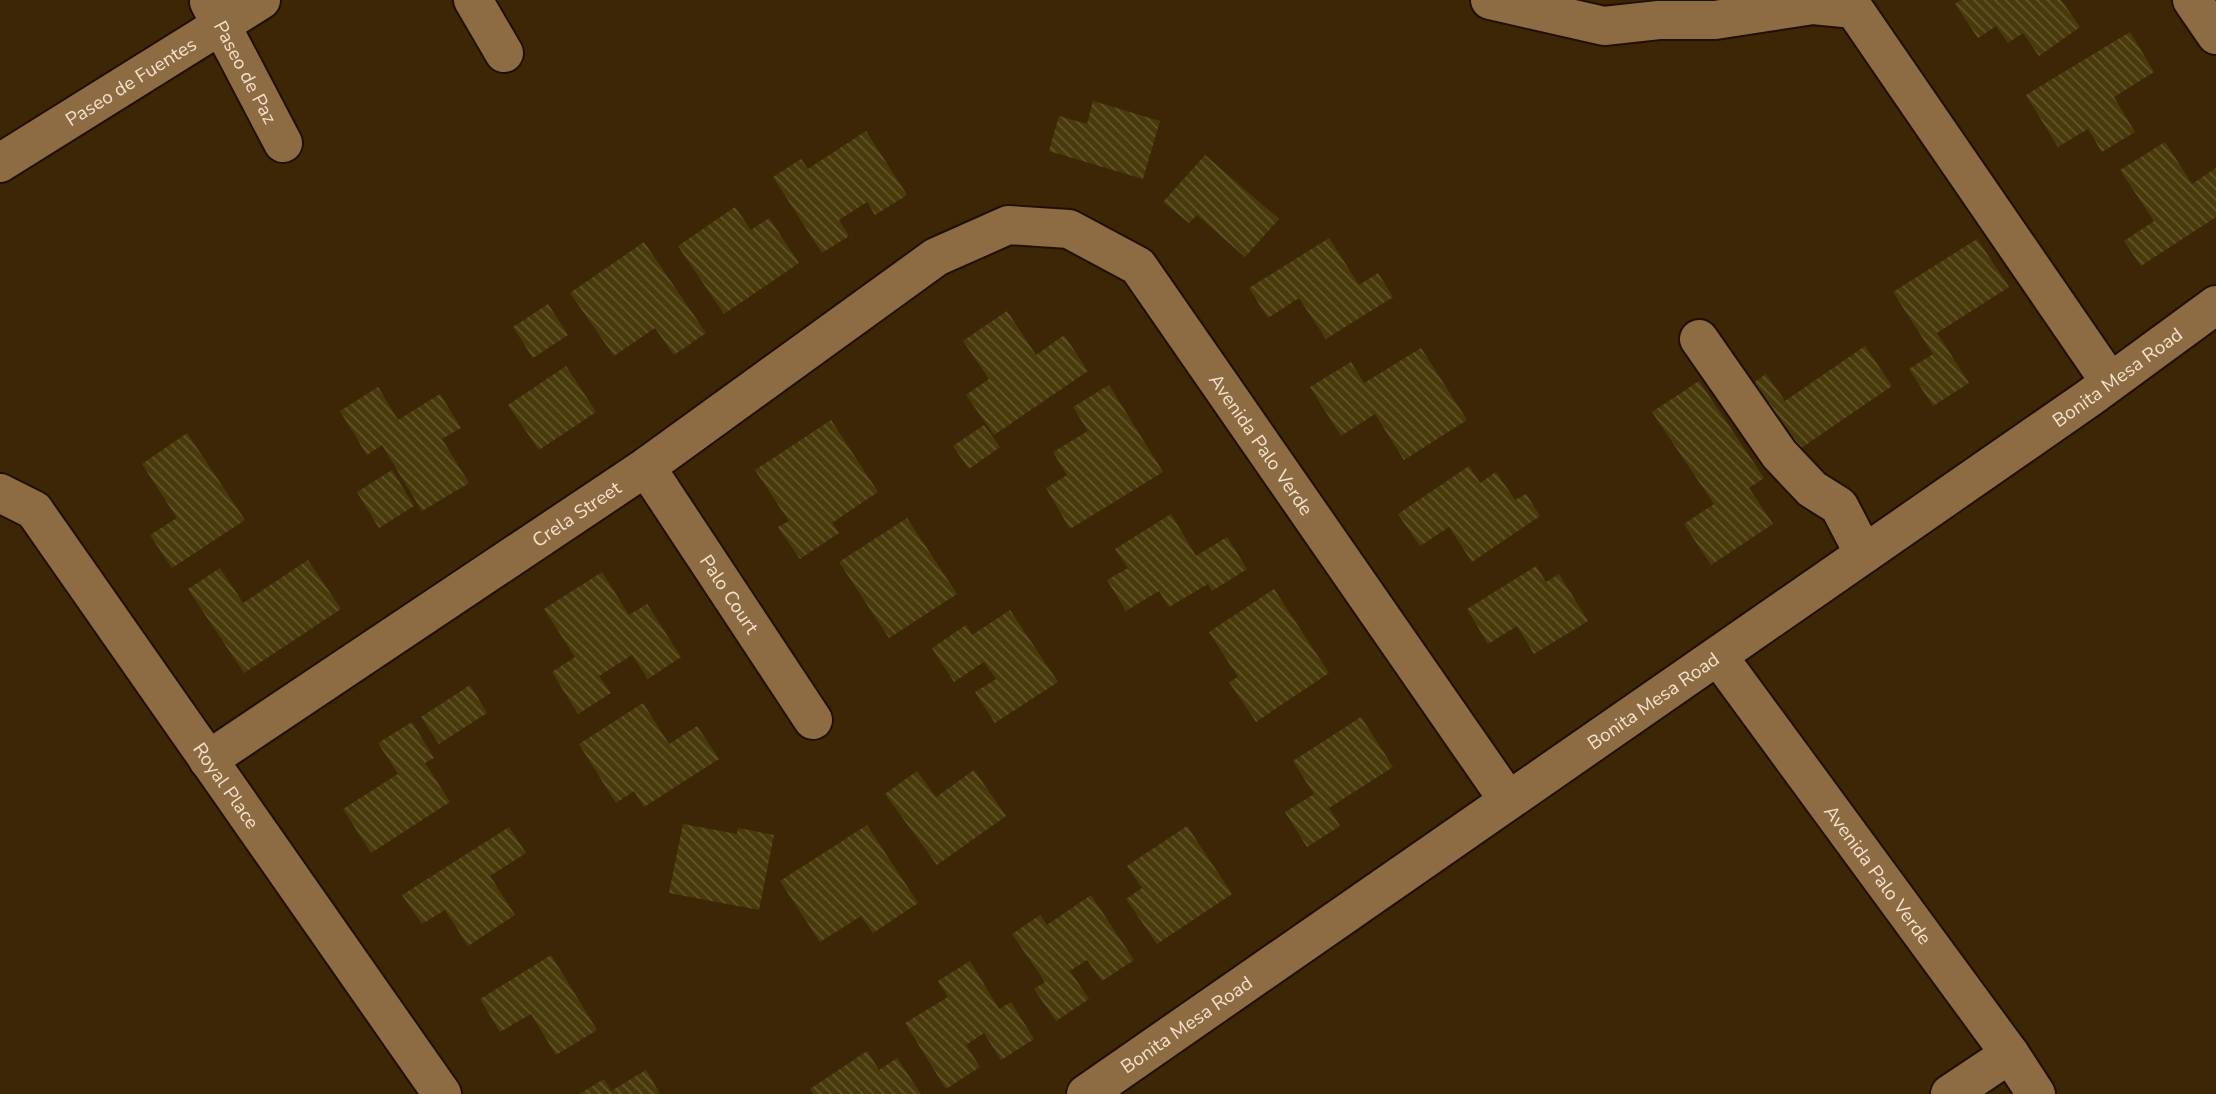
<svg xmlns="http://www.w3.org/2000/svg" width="2216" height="1094" viewBox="0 0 2216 1094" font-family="'Nunito Sans',sans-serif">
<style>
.building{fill:url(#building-back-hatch)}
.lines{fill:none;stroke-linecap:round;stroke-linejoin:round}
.minor-casing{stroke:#201000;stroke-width:42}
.minor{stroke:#8e6c43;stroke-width:38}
.labels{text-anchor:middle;stroke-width:6;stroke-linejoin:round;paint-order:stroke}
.street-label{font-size:19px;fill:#f5e2cc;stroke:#1e1102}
</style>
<defs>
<pattern id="building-back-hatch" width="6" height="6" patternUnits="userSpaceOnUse" patternTransform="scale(1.75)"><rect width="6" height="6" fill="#483a0b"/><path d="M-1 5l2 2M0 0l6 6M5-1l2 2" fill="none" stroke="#63562d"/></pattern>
</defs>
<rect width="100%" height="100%" fill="#3d2606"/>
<g class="building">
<path d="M1961 0H2061L2080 27 2039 56 2023 33 2008 43 1996 26 1978 38 1955 4Z"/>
<path d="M2130 32 2154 72 2114 97 2135 132 2102 152 2088 129 2058 147 2026 95Z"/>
<path d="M1093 101 1160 121 1143 179 1049 151 1059 116 1087 124Z"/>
<path d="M866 131 907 195 875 215 867 202 839 220 849 236 822 253 773 177 801 159 808 169Z"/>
<path d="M2165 142 2192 184 2216 168V217L2141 266 2124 241 2154 221 2120 170Z"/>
<path d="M1205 155 1279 219 1245 257 1197 215 1189 223 1163 202Z"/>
<path d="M735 207 751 230 769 218 799 263 724 314 678 246Z"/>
<path d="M1329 238 1359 285 1378 273 1393 297 1326 339 1299 298 1268 318 1249 288Z"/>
<path d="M1977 239 2009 287 1937 333 1969 383 1933 406 1909 369 1933 354 1893 292Z"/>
<path d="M644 242 706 333 674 355 655 328 614 356 570 293Z"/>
<path d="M548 304 568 335 533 358 513 327Z"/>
<path d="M1007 311 1036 355 1064 335 1088 371 994 435 966 395 989 379 963 341Z"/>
<path d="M1865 346 1892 386 1788 457 1742 391 1766 374 1785 401Z"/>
<path d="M1421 348 1467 420 1404 460 1375 414 1341 436 1310 387 1351 362 1364 383Z"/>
<path d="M566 366 596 412 539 450 508 405Z"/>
<path d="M1699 381 1764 478 1749 488 1773 524 1711 565 1684 524 1714 504 1652 412Z"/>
<path d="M1109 385 1163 472 1070 529 1046 488 1067 475 1053 452 1088 431 1073 407Z"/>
<path d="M378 387 398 420 440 394 461 428 442 439 469 483 422 511 382 445 367 455 340 411Z"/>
<path d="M831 420 878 492 832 523 839 533 800 559 778 527 789 521 755 470Z"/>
<path d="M984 425 1000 447 969 469 953 446Z"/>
<path d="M187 433 245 520 172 568 150 535 177 518 142 464Z"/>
<path d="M1469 466 1480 483 1496 472 1515 500 1526 494 1540 516 1472 562 1449 527 1420 546 1398 514Z"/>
<path d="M392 470 414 506 379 528 357 492Z"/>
<path d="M1171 514 1196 556 1227 537 1247 569 1212 591 1208 584 1169 607 1159 591 1126 611 1107 580 1128 568 1115 549Z"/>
<path d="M907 518 957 594 889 638 839 562Z"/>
<path d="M308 560 341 609 244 673 188 589 220 568 243 603Z"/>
<path d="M1536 566 1546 582 1559 574 1588 621 1534 654 1517 626 1488 644 1467 609Z"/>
<path d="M602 572 629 615 647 604 681 657 648 679 632 655 599 676 611 693 578 714 552 672 575 657 544 609Z"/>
<path d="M1274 589 1329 673 1256 722 1229 682 1238 677 1209 632Z"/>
<path d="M1010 610 1058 682 995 723 975 692 996 679 984 662 954 682 932 648 966 625 972 635Z"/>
<path d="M470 685 487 713 439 744 421 717Z"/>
<path d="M643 703 669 744 697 726 719 759 644 807 634 791 616 803 579 744Z"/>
<path d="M1361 717 1393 767 1329 808 1340 826 1307 847 1285 812 1314 794 1293 761Z"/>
<path d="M412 722 434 758 425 763 450 802 371 853 343 809 398 774 378 743Z"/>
<path d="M974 770 1006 816 937 865 885 794 917 771 936 797Z"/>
<path d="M683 824 737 834 738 828 774 835 759 910 669 893Z"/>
<path d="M867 825 918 903 873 933 861 916 820 942 780 881Z"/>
<path d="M1187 826 1232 894 1157 944 1126 899 1142 888 1127 866Z"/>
<path d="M509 827 526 853 490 876 515 915 468 946 445 910 422 924 402 895Z"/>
<path d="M1091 895 1134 960 1102 981 1087 960 1070 971 1089 999 1056 1021 1034 989 1045 982 1012 934 1040 915 1047 925Z"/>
<path d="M551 955 597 1030 556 1055 531 1014 500 1032 480 999Z"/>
<path d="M970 961 999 1009 1011 1002 1034 1039 1001 1060 984 1033 966 1045 980 1067 946 1089 905 1023 948 997 938 981Z"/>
<path d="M867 1051 879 1070 897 1058 921 1094H813L810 1089Z"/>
<path d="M646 1070 660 1094H579L604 1079 611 1091Z"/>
</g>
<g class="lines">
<g class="minor-casing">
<g id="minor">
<path d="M473 0 504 53"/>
<path d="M1490 0 1604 26 1659 20H1715L1813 5 1854 9 2110 382"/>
<path d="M2192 0 2216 35"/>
<path id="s1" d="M209 2 283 143"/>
<path id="s2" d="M0 163 261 0"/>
<path d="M1699 339 1779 454 1812 489 1839 506 1864 554"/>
<path id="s3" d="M646 467 813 720"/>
<path id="s4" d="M0 493 34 510 442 1094"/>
<path id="s5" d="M1718 656 2010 1054 2036 1094"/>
<path id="s6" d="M208 760 646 467 936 257 1008 225 1069 229 1138 266 1508 800"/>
<path id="s7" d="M1086 1094 2089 398 2216 305"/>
<path d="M1950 1094 2010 1054"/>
</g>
</g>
<use href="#minor" class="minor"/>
</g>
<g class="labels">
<g class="street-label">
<text dy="7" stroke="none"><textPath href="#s1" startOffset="79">Paseo de Paz</textPath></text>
<text dy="7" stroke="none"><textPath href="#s2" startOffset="154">Paseo de Fuentes</textPath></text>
<text dy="7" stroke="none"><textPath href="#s7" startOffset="1256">Bonita Mesa Road</textPath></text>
<text dy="7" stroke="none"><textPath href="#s6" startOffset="1320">Avenida Palo Verde</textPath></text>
<text dy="7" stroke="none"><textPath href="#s6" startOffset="443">Crela Street</textPath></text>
<text dy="7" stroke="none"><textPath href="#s3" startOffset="152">Palo Court</textPath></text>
<text dy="7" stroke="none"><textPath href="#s7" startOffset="690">Bonita Mesa Road</textPath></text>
<text dy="7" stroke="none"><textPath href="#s4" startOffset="374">Royal Place</textPath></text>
<text dy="7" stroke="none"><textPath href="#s5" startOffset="271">Avenida Palo Verde</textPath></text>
<text dy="7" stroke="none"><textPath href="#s7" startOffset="122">Bonita Mesa Road</textPath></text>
</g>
</g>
</svg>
